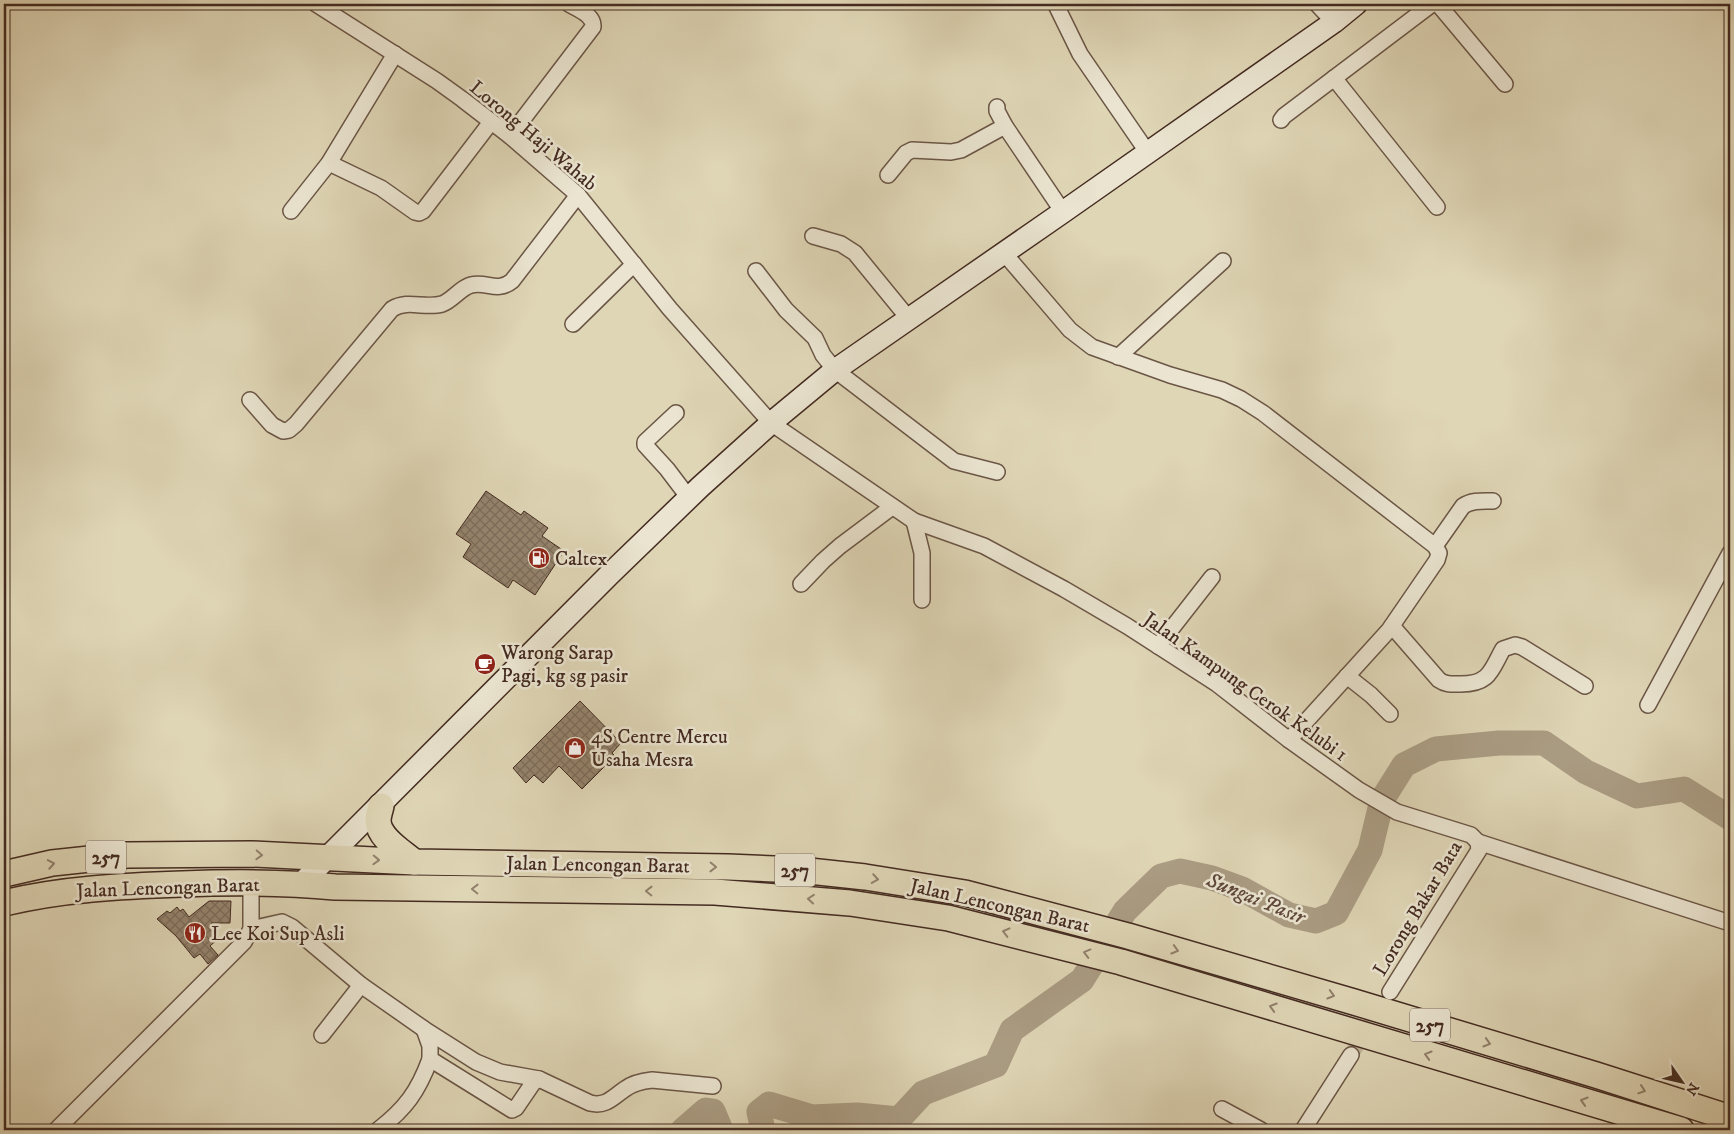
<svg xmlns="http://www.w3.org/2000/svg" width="1734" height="1134" viewBox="0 0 1734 1134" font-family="'IM FELL DW Pica',serif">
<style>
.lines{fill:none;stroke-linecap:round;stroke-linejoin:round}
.river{stroke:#aa9c83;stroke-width:25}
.building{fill:url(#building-cross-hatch);stroke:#442b21}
.minor-tunnel{stroke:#c0b498;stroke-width:15;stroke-dasharray:15 8;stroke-linecap:butt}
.minor-casing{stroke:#6b5646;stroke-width:18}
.secondary-casing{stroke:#442b21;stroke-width:24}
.trunk-casing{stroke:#442b21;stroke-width:28}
.minor{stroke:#eae4d0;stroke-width:15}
.secondary{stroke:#eae4d0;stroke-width:21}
.trunk{stroke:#dfd6b6;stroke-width:25}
.oneway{stroke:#92806c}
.labels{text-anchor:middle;stroke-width:5;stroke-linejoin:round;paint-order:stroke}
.shield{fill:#eae4d0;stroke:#766256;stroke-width:1}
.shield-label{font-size:19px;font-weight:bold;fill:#442b21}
.street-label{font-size:20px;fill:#442b21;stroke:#eae4d0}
.poi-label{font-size:20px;fill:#442b21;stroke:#eae4d0;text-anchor:start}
.water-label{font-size:21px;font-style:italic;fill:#5e473a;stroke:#eae4d0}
</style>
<defs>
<pattern id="building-cross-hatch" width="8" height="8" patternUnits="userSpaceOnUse" patternTransform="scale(1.25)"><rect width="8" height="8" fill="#95846e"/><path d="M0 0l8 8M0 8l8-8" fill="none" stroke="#7b6c5a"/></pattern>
</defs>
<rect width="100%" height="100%" fill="#dfd6b6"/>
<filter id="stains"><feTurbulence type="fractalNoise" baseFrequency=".004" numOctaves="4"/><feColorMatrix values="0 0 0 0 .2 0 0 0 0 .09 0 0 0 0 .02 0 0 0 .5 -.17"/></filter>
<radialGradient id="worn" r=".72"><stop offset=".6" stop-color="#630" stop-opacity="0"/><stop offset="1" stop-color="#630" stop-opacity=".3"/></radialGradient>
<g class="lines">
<g class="river">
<path d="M683 1130 706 1110 713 1111 721 1130"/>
<path d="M763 1130 759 1112 769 1104 812 1117 857 1115 899 1119 923 1093 996 1065 1012 1030 1082 980 1125 911 1161 876 1180 871 1212 878 1242 889 1289 915 1316 921 1336 913 1370 850 1382 800 1404 765 1436 749 1499 743H1544L1586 772 1637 796 1684 789 1730 818"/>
</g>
</g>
<g class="building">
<path d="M486 491 521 515 524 511 548 528 542 536 564 551 535 595 513 580 508 588 463 557 471 544 456 534Z"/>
<path d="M580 701 621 743 612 753 615 756 582 789 559 766 543 783 534 775 526 783 513 768Z"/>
<path d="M209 901H231L230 923H211L218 932 216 934 219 938 210 946 218 955 208 964 200 954 194 958 176 936 157 919 167 911 170 913 177 907 180 911 183 909 189 917Z"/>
</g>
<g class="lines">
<path class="minor-tunnel" d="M1351 1055 1383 1003"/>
<g class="minor-casing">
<g id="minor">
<path d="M316 4 437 81 462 99 510 136 578 195 670 309 771 423 914 521 984 546 1064 589 1127 626 1217 684 1289 740 1359 790 1397 812 1471 835 1478 842 1479 850 1390 992"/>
<path d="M1317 4 1334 22"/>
<path d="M1438 4 1505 84"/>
<path d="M1057 7 1080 54 1148 153"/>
<path d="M1334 78 1437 207"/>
<path d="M997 107V111L1005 126 1063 212"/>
<path d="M1281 120 1284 116 1432 4"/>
<path d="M510 136 593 27C594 15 579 10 569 4"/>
<path d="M329 163 381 188 415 212 419 213 423 211 491 122"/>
<path d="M888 175 906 153 912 150 951 152 961 150 1005 126"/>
<path d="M291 211 329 163 395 54"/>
<path d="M813 236 841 244 855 253 909 319"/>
<path d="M1004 253 1070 330 1092 347 1170 375 1222 390 1241 399 1263 413 1435 546 1439 553 1437 560 1389 630 1289 740"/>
<path d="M756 271 786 310 815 338 823 355 835 370 954 461 997 472"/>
<path d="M573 324 634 264"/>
<path d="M1118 357 1223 261"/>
<path d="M250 400 272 425 283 431 289 430 296 424 392 309C408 299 425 309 442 304 453 300 460 288 471 285 487 281 497 293 512 281L578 195"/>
<path d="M676 413 645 442V445L667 469 689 498"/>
<path d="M914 521 922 553V600"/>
<path d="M1435 546 1463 506C1472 500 1482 501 1493 501"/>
<path d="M801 584 823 561 840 546 892 507"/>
<path d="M1392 626 1439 680C1446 685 1452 684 1461 684 1490 684 1491 670 1503 649L1515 645 1522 647 1585 686"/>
<path d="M1158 646 1212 577"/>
<path d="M1347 676 1371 695 1390 714"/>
<path d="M1648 705 1730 553"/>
<path d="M1478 842 1730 923"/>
<path d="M251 929 282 922 292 927 361 985 424 1029 476 1062 500 1072 539 1079"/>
<path d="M424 1029 430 1046V1059L512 1110 516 1108 533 1083 539 1079 590 1103C606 1107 613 1097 625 1089 633 1083 642 1081 652 1080L713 1086"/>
<path d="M322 1035 361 985"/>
<path d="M1222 1109 1261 1130"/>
<path d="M56 1130 244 942 251 929V883"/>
<path d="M378 1130C405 1109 418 1092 430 1059"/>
<path d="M1303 1130 1351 1055"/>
</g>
</g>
<g class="secondary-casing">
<path id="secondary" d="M302 883 610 574 700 487 771 423 835 370 1063 212 1334 22 1356 4"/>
</g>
<g class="trunk-casing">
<g id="trunk">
<path d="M381 806C380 810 378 816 378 821 379 839 403 852 414 862"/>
<path d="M4 874 52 863 127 855 252 854 414 862 728 867 800 870 865 877 965 893 1128 936 1354 1002 1596 1075 1730 1118"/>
<path d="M4 903C62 889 122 886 182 884 233 882 284 882 335 887L715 892 850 903 948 918 1121 962 1681 1130"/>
</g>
</g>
<use href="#minor" class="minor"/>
<use href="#secondary" class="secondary"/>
<use href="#trunk" class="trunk"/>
</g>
<defs><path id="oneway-chevron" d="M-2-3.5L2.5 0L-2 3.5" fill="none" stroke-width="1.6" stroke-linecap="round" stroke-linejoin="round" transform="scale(1.25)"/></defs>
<g class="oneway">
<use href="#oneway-chevron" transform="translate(259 855) rotate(3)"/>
<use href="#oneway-chevron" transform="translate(376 860) rotate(2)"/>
<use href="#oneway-chevron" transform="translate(51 864) rotate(-10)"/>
<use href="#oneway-chevron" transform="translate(713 867) rotate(1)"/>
<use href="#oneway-chevron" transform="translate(875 879) rotate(9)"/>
<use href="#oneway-chevron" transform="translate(475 889) rotate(-179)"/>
<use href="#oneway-chevron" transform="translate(649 891) rotate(-179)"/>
<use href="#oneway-chevron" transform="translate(811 899) rotate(-175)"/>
<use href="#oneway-chevron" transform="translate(1006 932) rotate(-166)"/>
<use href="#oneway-chevron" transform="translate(1175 950) rotate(16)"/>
<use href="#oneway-chevron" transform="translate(1087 953) rotate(-165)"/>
<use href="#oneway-chevron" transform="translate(1331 995) rotate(16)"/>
<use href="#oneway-chevron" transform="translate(1273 1007) rotate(-163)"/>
<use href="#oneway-chevron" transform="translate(1487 1043) rotate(17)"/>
<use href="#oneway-chevron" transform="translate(1428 1055) rotate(-164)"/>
<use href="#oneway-chevron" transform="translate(1642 1090) rotate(18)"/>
<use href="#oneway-chevron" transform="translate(1584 1101) rotate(-163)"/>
</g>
<defs>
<g id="fuel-disc" transform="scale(1.125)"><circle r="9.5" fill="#8f2418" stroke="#eae4d0"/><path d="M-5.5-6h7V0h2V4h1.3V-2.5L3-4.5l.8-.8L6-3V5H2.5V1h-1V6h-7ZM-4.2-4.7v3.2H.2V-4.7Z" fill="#fff"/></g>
<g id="cafe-disc" transform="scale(1.125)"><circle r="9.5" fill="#8f2418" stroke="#eae4d0"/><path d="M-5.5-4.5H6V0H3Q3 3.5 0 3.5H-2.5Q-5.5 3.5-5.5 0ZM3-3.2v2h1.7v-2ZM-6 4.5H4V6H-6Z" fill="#fff"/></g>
<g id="shop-disc" transform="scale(1.125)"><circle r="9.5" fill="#8f2418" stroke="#eae4d0"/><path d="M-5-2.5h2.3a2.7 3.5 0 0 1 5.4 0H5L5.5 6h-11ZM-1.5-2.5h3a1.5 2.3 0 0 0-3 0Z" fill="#fff"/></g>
<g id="restaurant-disc" transform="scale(1.125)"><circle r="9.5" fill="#8f2418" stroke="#eae4d0"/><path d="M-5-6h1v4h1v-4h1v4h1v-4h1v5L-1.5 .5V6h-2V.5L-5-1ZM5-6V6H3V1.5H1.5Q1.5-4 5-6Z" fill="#fff"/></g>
</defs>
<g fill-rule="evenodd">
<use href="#fuel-disc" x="539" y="558"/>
<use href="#cafe-disc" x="485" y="664"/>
<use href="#shop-disc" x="575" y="748"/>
<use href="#restaurant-disc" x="195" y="933"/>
</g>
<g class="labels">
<g class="shield">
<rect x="86" y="840.5" width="40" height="33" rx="4"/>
<rect x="775" y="853.5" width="40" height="33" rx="4"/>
<rect x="1410" y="1008.5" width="40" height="33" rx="4"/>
</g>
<g class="shield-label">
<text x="106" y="864">257</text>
<text x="795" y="877">257</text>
<text x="1430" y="1032">257</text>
</g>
<g class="street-label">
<text transform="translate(534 135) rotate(40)" y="7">Lorong Haji Wahab</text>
<text transform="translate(1246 686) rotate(35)" y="7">Jalan Kampung Cerok Kelubi 1</text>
<text transform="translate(598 864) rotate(1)" y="7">Jalan Lencongan Barat</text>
<text transform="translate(168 887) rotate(-2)" y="7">Jalan Lencongan Barat</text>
<text transform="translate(1000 905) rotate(13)" y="7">Jalan Lencongan Barat</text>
<text transform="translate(1417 908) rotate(-59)" y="7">Lorong Bakar Bata</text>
</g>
<g class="poi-label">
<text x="555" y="565">Caltex</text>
<text x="501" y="659">Warong Sarap<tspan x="501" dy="23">Pagi, kg sg pasir</tspan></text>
<text x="591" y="743">4S Centre Mercu<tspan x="591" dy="23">Usaha Mesra</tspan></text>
<text x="211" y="940">Lee Koi Sup Asli</text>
</g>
<g class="water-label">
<text transform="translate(1256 898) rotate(22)" y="7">Sungai Pasir</text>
</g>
</g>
<rect width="1734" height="1134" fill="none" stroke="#dfd6b6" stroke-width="20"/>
<rect x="5" y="5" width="1724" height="1124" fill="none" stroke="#442b21" stroke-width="2.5"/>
<rect x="10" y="10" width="1714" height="1114" fill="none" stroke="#442b21"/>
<g transform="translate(1682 1082) rotate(124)" stroke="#eae4d0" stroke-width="4" paint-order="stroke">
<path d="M0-4L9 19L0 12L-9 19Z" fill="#442b21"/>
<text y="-8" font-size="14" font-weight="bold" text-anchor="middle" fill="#442b21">N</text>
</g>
<rect width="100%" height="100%" filter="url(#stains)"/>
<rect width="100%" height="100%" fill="url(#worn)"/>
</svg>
